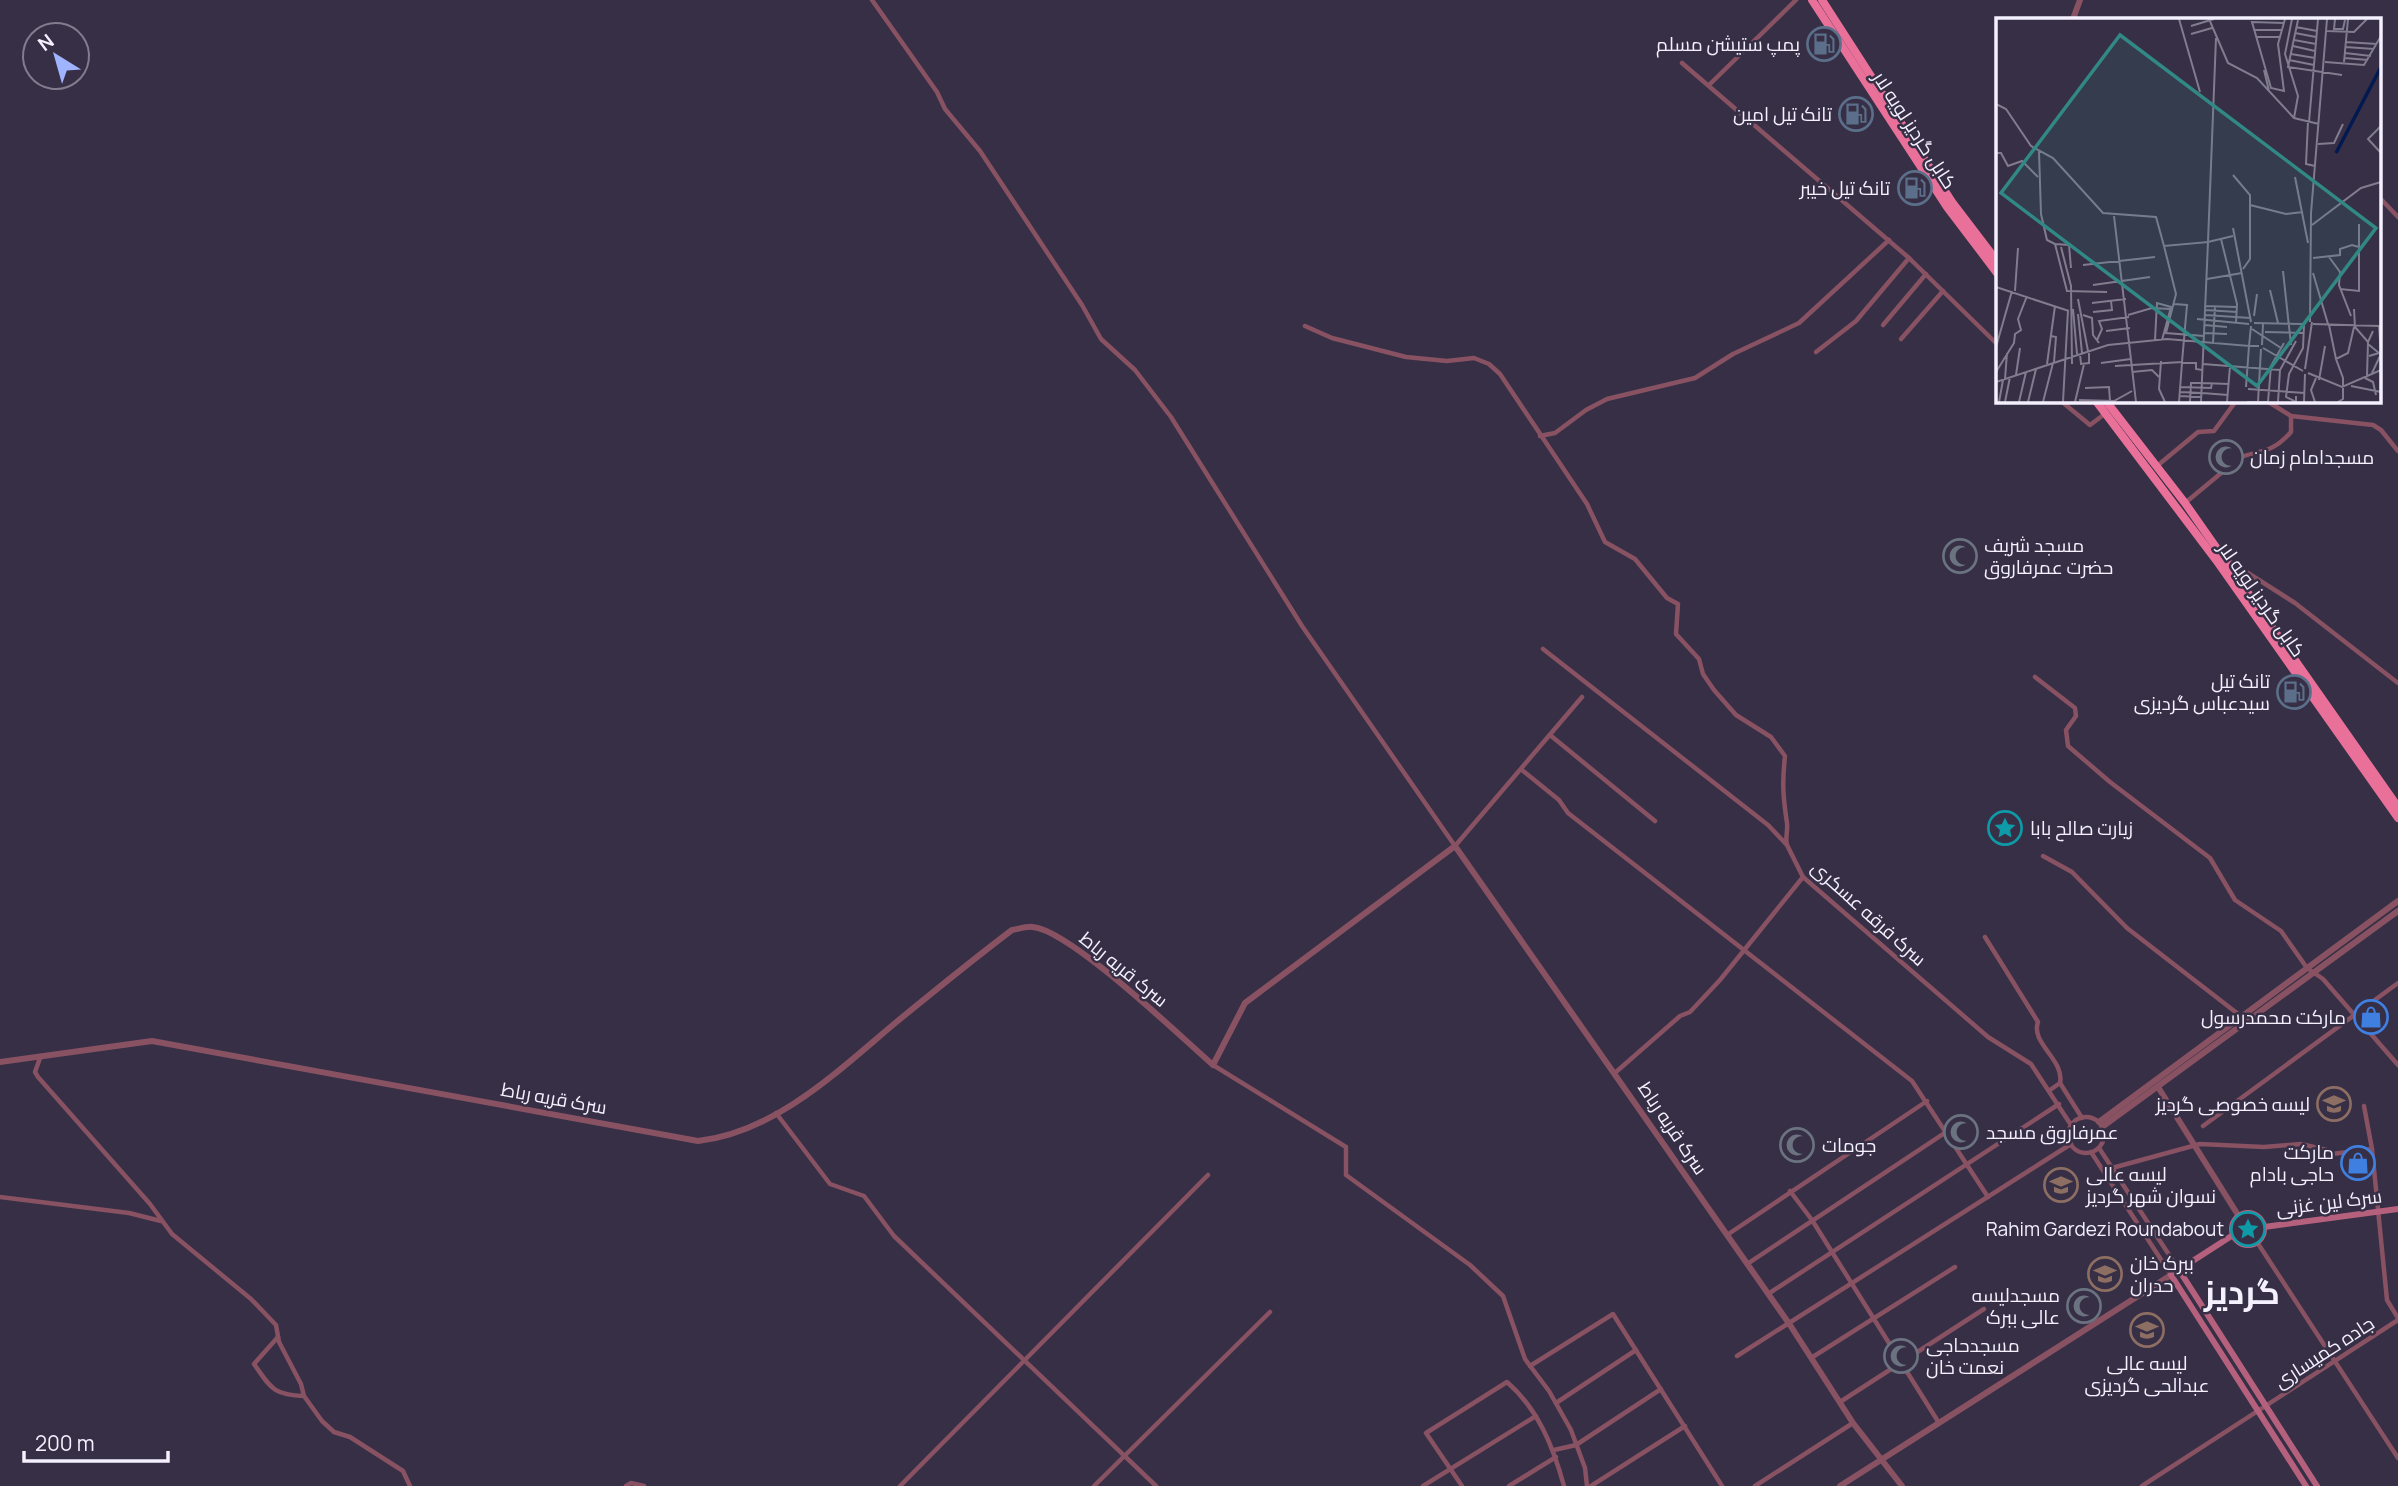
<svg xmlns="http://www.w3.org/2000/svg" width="2398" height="1486" viewBox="0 0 2398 1486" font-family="Manrope,Cairo,sans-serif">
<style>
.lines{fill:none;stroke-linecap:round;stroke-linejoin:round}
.minor{stroke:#885263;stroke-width:4.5}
.tertiary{stroke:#885263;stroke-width:6}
.secondary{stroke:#b5617d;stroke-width:6}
.trunk{stroke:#e87099;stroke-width:8}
.labels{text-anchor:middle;stroke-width:5;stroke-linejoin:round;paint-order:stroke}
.poi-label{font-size:19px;fill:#f4f0fe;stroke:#362f45;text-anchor:end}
.street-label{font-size:19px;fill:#f4f0fe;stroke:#362f45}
.town-label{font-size:33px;font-weight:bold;fill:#f4f0fe;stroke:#362f45}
.inset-river{fill:none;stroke:#021a51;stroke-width:3.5}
.inset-road{fill:none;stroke:#827c8f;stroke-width:2}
.view{fill:#318884;fill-opacity:0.15;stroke:#318884;stroke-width:3.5}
.inset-edge{fill:none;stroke:#f4f0fe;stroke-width:3.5}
</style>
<rect width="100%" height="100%" fill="#362f45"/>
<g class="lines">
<g class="minor">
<path d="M872 0 937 92 945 109 980 151 1082 305 1101 339 1135 370 1171 417 1302 626 1455 846 1582 697"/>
<path d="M1682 63 1909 258 1997 344"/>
<path d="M1709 85 1796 0"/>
<path d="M2379 197 2398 217"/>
<path d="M1883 325 1926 274"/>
<path d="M1305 326 1332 338 1406 357 1447 361 1474 358 1489 364 1500 374 1587 504 1605 542 1635 559 1667 598 1678 604 1676 634 1699 659 1703 674 1714 690 1736 715 1771 737 1785 756C1782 783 1783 797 1787 823 1788 831 1785 837 1787 845"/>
<path d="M1901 339 1943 291"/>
<path d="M1816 352 1856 321 1909 258"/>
<path d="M2061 401 2090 425 2106 413"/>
<path d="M2267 401 2291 416 2373 425 2381 430 2398 451"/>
<path d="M1540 436 1555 433 1586 410 1607 399 1695 378 1733 354 1799 323 1889 240"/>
<path d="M2157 466 2198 432 2214 431 2236 401"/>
<path d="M2185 503 2226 469 2229 462C2256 448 2268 458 2291 432V416"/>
<path d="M2226 559 2295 603 2398 683"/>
<path d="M1543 649 1768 825 1787 845 1803 877 1988 1037 2031 1064 2071 1125"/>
<path d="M2035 677 2075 708 2076 716 2066 730 2068 746 2110 782 2210 858 2235 900 2281 931 2307 968 2323 979 2398 1065"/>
<path d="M1550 735 1655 821"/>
<path d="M1522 770 1559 800 1568 813 1912 1081 1988 1197"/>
<path d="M2043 856 2072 872 2127 928 2242 1017"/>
<path d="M1985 937 2038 1022C2030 1043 2065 1060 2060 1083"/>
<path d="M40 1058 35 1072 38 1077 150 1204 172 1234 251 1299 276 1325 279 1342 301 1384 304 1396 322 1421 334 1432 350 1437 403 1471 410 1486"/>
<path d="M1213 1065 1346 1147V1175L1470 1265 1503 1296 1525 1359 1549 1391 1571 1430 1585 1468 1587 1486"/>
<path d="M1616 1072 1680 1016 1690 1012 1720 980 1803 877"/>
<path d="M2050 1090 2060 1083 2082 1118"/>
<path d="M2364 1106 2372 1149 2387 1300 2398 1318"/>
<path d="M776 1113 830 1184 864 1196 894 1236 1156 1486"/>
<circle cx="2086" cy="1135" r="18"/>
<path d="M2203 1126 2398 983"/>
<path d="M2099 1148 2179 1270"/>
<path d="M2091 1152 2171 1275"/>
<path d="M2112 1168 2200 1144 2264 1147 2301 1144 2331 1151 2332 1154 2372 1149"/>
<path d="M1790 1191 1812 1220 1939 1423"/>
<path d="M0 1197 129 1213 161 1221"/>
<path d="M1727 1235 1927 1101"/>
<path d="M2257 1242 2398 1458"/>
<path d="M1747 1264 1946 1132"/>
<path d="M1768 1294 2059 1104"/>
<path d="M278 1337 254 1364C271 1388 273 1395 304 1396"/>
<path d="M1737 1356 2071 1144"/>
<path d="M1811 1358 1955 1267"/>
<path d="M1530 1366 1613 1314 1722 1486"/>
<path d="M1840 1402 1984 1309"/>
<path d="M1556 1403 1636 1350"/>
<path d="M1554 1450 1576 1445 1661 1389"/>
<path d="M626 1486 631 1483 644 1486"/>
<path d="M900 1486 1208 1175"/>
<path d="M1094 1486 1270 1312"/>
<path d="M1423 1486 1536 1416"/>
<path d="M1462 1486 1426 1433 1507 1382C1538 1409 1553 1446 1564 1486"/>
<path d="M1509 1486 1556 1457"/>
<path d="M1591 1486 1685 1426"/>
<path d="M1755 1486 1853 1423"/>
<path d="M2142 1486 2398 1320"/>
</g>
<g class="tertiary">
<path d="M2073 19 2080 0"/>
<path d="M0 1062 152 1041 698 1141C774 1133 838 1071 894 1024 933 992 971 961 1012 930 1018 929 1027 926 1033 927 1071 931 1180 1036 1213 1065L1245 1003 1455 846 1790 1325 1853 1423 1902 1486"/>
<path d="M2158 1087 2238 1215"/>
<path d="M2099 1122 2398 901"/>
<path d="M2102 1127 2398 911"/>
<path d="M1840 1486 2171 1275"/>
</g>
<g class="secondary">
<circle cx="2248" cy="1229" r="16"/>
<path d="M2264 1227 2398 1209"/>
<path d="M2233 1235 2171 1275 2306 1486"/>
<path d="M2179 1270 2317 1486"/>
</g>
<g class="trunk">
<path d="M1812 0 1947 207 1997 273"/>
<path d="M1822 0 1952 202 1997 261"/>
<path d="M2096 401 2216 560 2398 818"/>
<path d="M2106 401 2185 503 2398 807"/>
</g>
</g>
<defs>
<g id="fuel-ring" transform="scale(1.75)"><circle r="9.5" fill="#362f45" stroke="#5c6f8a" stroke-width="1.5"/><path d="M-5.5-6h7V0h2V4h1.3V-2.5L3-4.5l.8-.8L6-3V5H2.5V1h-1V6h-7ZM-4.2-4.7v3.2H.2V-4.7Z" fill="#5c6f8a"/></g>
<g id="mosque-ring" transform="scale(1.75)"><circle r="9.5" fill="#362f45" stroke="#6b7280" stroke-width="1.5"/><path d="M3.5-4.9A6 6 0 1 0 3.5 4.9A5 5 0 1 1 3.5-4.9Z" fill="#6b7280"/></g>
<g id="sight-ring" transform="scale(1.75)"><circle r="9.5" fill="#362f45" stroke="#0f9aa8" stroke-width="1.5"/><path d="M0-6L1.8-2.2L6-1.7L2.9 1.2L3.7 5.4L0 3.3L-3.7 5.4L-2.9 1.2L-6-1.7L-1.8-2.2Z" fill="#0f9aa8"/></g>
<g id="shop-ring" transform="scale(1.75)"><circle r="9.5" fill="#362f45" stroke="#3f7fe0" stroke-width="1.5"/><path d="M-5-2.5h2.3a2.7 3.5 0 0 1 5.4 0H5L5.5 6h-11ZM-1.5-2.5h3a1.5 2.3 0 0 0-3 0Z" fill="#3f7fe0"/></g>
<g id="school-ring" transform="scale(1.75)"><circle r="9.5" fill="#362f45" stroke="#8d6e63" stroke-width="1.5"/><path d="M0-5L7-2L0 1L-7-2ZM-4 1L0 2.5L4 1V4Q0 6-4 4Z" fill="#8d6e63"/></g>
</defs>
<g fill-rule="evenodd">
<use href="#fuel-ring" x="1824" y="44"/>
<use href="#fuel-ring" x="1856" y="114"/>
<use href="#fuel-ring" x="1915" y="188"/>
<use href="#mosque-ring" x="2226" y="457"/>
<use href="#mosque-ring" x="1960" y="556"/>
<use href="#fuel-ring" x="2294" y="692"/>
<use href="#sight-ring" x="2005" y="828"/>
<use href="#shop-ring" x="2371" y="1017"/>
<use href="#school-ring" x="2334" y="1104"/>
<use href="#mosque-ring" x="1961" y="1132"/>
<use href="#mosque-ring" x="1797" y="1145"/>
<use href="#shop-ring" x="2358" y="1163"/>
<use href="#school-ring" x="2061" y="1185"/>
<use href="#sight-ring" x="2248" y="1229"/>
<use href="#school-ring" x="2105" y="1274"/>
<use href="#mosque-ring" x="2084" y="1306"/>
<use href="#school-ring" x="2147" y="1330"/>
<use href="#mosque-ring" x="1901" y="1356"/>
</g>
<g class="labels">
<g class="poi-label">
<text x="1800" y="51">پمپ ستیشن مسلم</text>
<text x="1832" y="121">تانک تیل امین</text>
<text x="1890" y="195">تانک تیل خیبر</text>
<text x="2250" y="464" text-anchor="start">مسجدامام زمان</text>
<text x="1984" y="552" text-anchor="start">مسجد شریف<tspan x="1984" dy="22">حضرت عمرفاروق</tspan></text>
<text x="2270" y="688">تانک تیل<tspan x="2270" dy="22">سیدعباس گردیزی</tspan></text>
<text x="2030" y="835" text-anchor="start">زیارت صالح بابا</text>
<text x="2346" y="1024">مارکت محمدرسول</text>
<text x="2310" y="1111">لیسه خصوصی گردیز</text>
<text x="1986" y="1139" text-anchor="start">عمرفاروق مسجد</text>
<text x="1822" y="1152" text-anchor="start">جومات</text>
<text x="2334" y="1159">مارکت<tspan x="2334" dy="22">حاجی بادام</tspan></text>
<text x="2086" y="1181" text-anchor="start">لیسه عالی<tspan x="2086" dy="22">نسوان شهر گردیز</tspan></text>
<text x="2224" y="1236">Rahim Gardezi Roundabout</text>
<text x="2130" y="1270" text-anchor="start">ببرک خان<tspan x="2130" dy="22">حدران</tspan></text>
<text x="2060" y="1302">مسجدلیسه<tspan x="2060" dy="22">عالی ببرک</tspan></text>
<text x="1926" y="1352" text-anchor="start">مسجدحاجی<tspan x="1926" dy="22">نعمت خان</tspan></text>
<text x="2147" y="1370" text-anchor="middle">لیسه عالی<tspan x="2147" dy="22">عبدالحی گردیزی</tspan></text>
</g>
<g class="street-label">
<text transform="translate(1915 130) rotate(57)" y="7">کابل گردیز لویه لار</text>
<text transform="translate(2262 599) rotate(55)" y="7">کابل گردیز لویه لار</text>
<text transform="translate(1869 913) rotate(42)" y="7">سرک فرقه عسکری</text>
<text transform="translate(1124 969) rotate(39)" y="7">سرک قریه رباط</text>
<text transform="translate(554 1098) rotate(10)" y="7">سرک قریه رباط</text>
<text transform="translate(1673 1128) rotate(56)" y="7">سرک قریه رباط</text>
<text transform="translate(2329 1202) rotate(-7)" y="7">سرک لین غزنی</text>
<text transform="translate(2324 1352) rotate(-33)" y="7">جاده کمیساری</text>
</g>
<g class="town-label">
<text x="2242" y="1304">گردیز</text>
</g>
</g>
<g transform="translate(1996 18)">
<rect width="385" height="385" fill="#362f45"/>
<path class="inset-river" d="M340 135 385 49"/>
<path class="inset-road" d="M183 1 204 74M213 1 232 45 261 60 298 100 323 106M296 1 289 36 302 78 298 100M339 1 338 11H347L349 2M302 2 292 49 346 57M288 5 256 4 275 70 288 73 282 26 289 1M195 8 218 1M300 9 321 13M258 12H285M331 13 358 14 371 1M299 15 320 19M195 16 216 10M260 19H284M220 20 212 224 237 218M298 22 320 26M350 24 381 26M297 28 319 33M349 29 378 31M349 35 375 38M295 36 319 40M349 40 372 42M293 42 318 47M329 44 368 47 385 18M348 44 352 1M268 52 273 73M0 86 10 91 35 128 57 140 107 195 160 199 168 228 212 224 205 384M312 103 310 146 319 148M313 104 322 1M385 108 372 121 385 135M322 126 338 125 347 106M43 133 45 196 51 222 59 226 71 273 111 274M0 135H5L12 148 26 143 42 159M237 157 254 177V241L247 251M299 159 312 225M254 187 290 196 307 194M118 198 140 384M316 207 365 170 385 164M237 210 255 304M225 221 241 286 240 305M59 226 73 227 75 250M168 228 180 276 170 315 208 318M65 229 75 268 76 346M333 239 344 254 343 267 355 298M317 240 344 237V231L356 227 363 229M87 247 159 239M287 253 295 327M317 255 332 306M211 261 246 255M97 267 154 259M0 269 73 293M344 271 363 273V206M274 272 282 305M19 273 22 230M82 281 92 333M96 285 130 281M209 288 241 289M77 291 81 336M358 291 359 309 372 324M209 292 241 294M97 294 116 292 115 283M82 296 86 335M87 297 96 300 97 317 103 325M132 297 156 290 174 291M209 297 255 300M258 298 261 276M201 301 253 306M314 304 315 195 331 1M258 305 308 306M317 306 383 308 385 336 376 355M208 307 231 309M333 307 340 341M256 311 285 330M110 313 134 310M269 314 307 315M208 315 231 316M55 318 60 319 58 344M101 322 106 311 103 303 133 299M159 322 161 285 175 289 166 322M217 325 219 288M372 326 383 335 373 338M266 327 267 306M0 329 16 273M267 330 307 353M84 336 85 346 93 345V333M165 343 163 371 169 384M105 345 135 341M51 346 59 288M207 346 284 352M119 348 186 344 191 287 178 286M309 351 316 304M0 354 18 325 19 316 25 312 22 301 31 278M136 354 156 352 163 359M312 355 346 369 385 352M20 357 24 330M371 358 372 324 377 313M369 360 377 364 380 377M9 361 11 335M323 362 329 328M0 364 112 327 171 321 253 328 255 308M206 365 233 366M355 368 385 374M184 369 215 370 216 365M250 369 253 328H263M89 370 113 369 114 383M252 371 309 375M184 374 206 375M206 375 232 377M183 378 205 379M300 378V384L290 379 293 356 307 330 308 307M83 382 118 383 136 373M3 384 7 362M9 384 14 359M23 384 30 354M32 384 40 351M47 384 57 345M67 384 72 292M79 384 88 346M183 384 186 345H200V351L206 352M194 384 195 365H206M231 384 234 348M251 384H273M262 384 265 331M272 384 275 348 288 325M282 384 284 352 300 323M308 384 309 356M319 384 315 372 320 360M342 384 347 381V360L340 341 352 335 358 309"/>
<path class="view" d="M124 17 380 210 261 368 5 175Z"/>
<rect width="385" height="385" class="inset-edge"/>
</g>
<g transform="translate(56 56) rotate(323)"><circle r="33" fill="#362f45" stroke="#827c8f" stroke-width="2"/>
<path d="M0-5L12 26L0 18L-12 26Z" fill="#a0b3fd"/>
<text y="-10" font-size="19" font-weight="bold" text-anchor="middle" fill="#f4f0fe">N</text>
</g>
<path d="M24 1451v10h144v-10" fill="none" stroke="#f4f0fe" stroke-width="3.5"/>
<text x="35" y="1451" font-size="21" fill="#f4f0fe" stroke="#362f45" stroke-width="5" paint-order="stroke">200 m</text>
</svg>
